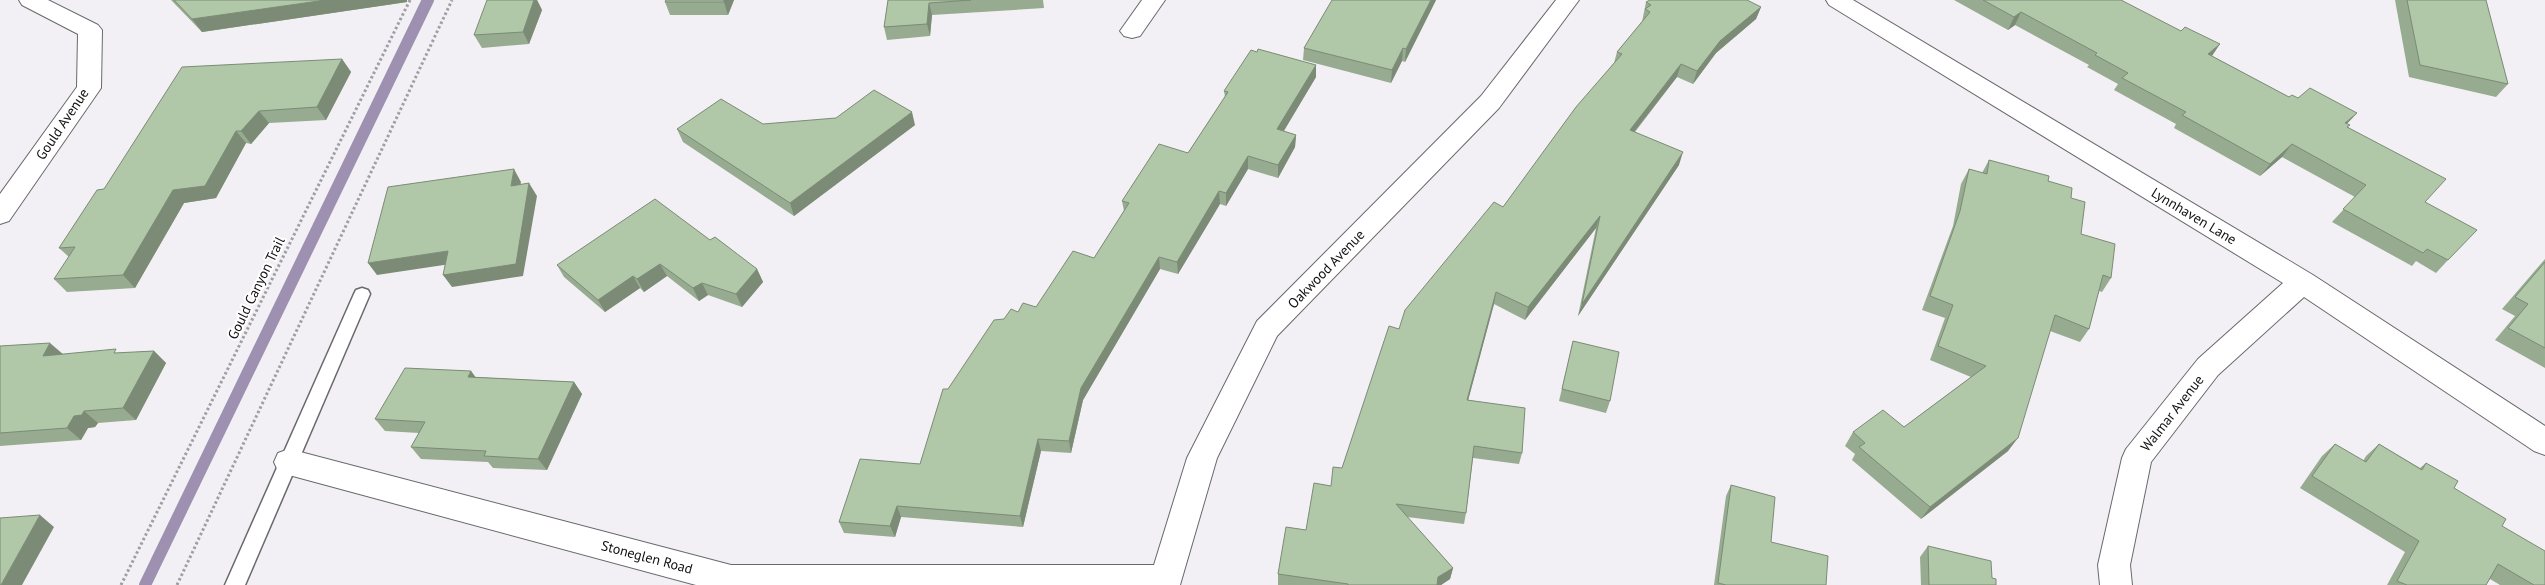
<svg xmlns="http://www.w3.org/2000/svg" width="2545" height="585" viewBox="0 0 2545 585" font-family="'PT Sans',sans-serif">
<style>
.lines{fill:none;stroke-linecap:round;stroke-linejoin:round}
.stream{stroke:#9d90b0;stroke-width:12}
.lane-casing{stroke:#69686c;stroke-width:3}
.street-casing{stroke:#69686c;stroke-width:2}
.path{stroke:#a09ea2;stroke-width:3;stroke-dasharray:2.5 2.5;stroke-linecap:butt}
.lane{fill:#fff;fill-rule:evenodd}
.street{fill:#fff;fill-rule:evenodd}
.wall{fill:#97ab90}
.shaded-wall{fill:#7b8b76}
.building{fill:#b0c7a8;stroke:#7b8b76}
.labels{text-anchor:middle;stroke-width:4;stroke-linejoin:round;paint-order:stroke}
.street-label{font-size:14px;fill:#100f11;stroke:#fff}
</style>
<rect width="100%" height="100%" fill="#f2f0f5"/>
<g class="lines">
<path class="stream" d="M145 585 428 0"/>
<g class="lane-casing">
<path id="lane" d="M362 288 368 290 370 294 245 585H225L354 294 356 290Z"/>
</g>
<g class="street-casing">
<g id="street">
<path d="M19 0H48L98 25 102 30 101 88 9 221 0 224V194L77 87 78 34 22 5Z"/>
<path d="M1142 0H1165L1140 36 1132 38 1124 36 1120 31Z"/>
<path d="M1556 0H1579L1499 108 1277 336 1217 458 1180 585H696L289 475 278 471 274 462 278 453 289 449 731 565H1154L1187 458 1257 321 1481 96Z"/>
<path d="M1826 0H1853L2313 275 2545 426V455L2534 451 2304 297 2218 375 2151 462 2130 565 2132 585H2100L2098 565 2122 458 2126 449 2198 359 2283 283 1829 5Z"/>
</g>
</g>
<g class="path">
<path d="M121 585 410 0"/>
<path d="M177 585 452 0"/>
</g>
<use href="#lane" class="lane"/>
<use href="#street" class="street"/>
</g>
<g class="wall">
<path d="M171 0H407V2L202 32Z"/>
<path d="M495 0H537L542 10 529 44 482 48 474 35Z"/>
<path d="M666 0H734L728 15H670L665 2Z"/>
<path d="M888 0H1043L1044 8 932 15 930 36 887 40 884 27Z"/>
<path d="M1436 0 1405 62 1402 61 1391 83 1303 60 1304 48Z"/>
<path d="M1954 0H2121L2212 56 2289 97 2347 124 2348 127 2425 202 2448 260 2436 273 2416 261 2412 266 2332 222 2355 197 2282 157 2260 176 2174 128 2176 124 2114 90 2118 84 2087 67 2089 65 2015 25 2008 30Z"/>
<path d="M2395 0H2484L2508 84 2496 97 2409 77Z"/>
<path d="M1646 2 1761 7 1756 19 1716 53 1693 84 1677 77 1635 132 1679 165 1578 316 1596 228 1525 320 1494 304 1468 400 1522 453 1519 464 1473 458 1466 513 1464 524 1407 517 1453 568 1450 579 1441 585H1278V574L1306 530 1331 486 1342 468 1399 329 1503 207 1614 63 1617 52 1642 22Z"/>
<path d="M342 59 351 72 326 120 269 123 251 144 246 143 216 198 184 203 135 288 67 292 54 279 69 257 59 248 104 189Z"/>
<path d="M1316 65V77L1284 131 1296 135 1295 147 1278 178 1248 169 1226 206 1220 204 1178 274 1160 269 1083 400 1071 453 1041 451 1023 527 901 517 895 537 844 533 839 522 920 464 948 389 1004 319 1018 312 1036 307 1094 258 1124 211 1122 201 1188 153 1225 97 1224 91Z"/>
<path d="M763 124 915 125 794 216 683 142 677 129Z"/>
<path d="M1989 160 2048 181 2071 198 2081 234 2111 278 2102 292 2099 291 2089 329 2080 342 2050 331 2008 451 1921 519 1852 460 1855 454 1845 446 1853 432 1904 427 1971 377 1930 360 1945 318 1922 310 1953 226 1961 184 1969 169 1982 173Z"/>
<path d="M710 240 757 269 763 282 742 307 708 295 699 301 667 276 644 292 640 288 605 312 564 277 557 265Z"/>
<path d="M2545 259V368L2495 340 2515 316 2502 309Z"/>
<path d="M1573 341 1610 401 1606 413 1559 401Z"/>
<path d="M0 346 63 354 120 353 154 351 166 363 136 420 98 423 95 427 88 428 81 440 0 446Z"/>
<path d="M471 371 475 377 574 382 582 394 547 470 493 468 488 462 421 459 411 447 419 433 385 431 375 419Z"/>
<path d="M2335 444 2363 461 2366 456 2379 444 2420 468 2426 463 2454 488 2502 526 2545 585H2500L2490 579 2486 585H2387L2405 552 2300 488 2322 456Z"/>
<path d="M1731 485 1771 542 1826 585H1714L1726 496Z"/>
<path d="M1928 546 1992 578 1996 585H1921L1920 557Z"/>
</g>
<g class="shaded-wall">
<path d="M326 0H407V2L202 32 192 19Z"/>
<path d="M534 0H537L542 10 529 44 523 32Z"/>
<path d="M724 0H734L728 15 724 2Z"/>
<path d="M1431 0H1436L1405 62 1406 49Z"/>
<path d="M929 3 932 15 930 36 927 24Z"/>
<path d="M1761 7 1756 19 1716 53 1693 84 1697 71 1720 41Z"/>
<path d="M2021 12 2015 25 2008 30 2014 17Z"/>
<path d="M2220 44 2212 56 2208 54Z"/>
<path d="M1403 48 1402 61 1391 83 1392 70Z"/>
<path d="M342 59 351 72 326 120 317 107Z"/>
<path d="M1681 64 1677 77 1626 142 1630 130Z"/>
<path d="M1316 65V77L1277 142V129Z"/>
<path d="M259 111 269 123 251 144 241 131Z"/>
<path d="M912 112 915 125 794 216 790 203Z"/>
<path d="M2357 113 2346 125 2345 123Z"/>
<path d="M236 131 246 143 216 198 184 203 135 288 123 275 173 190Z"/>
<path d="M1296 135 1295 147 1278 178V165Z"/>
<path d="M2292 144 2282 157 2260 176 2270 164Z"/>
<path d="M1683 152 1679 165 1578 316 1582 304Z"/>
<path d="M1248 156V169L1226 206V193Z"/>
<path d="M514 169 521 182 518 198 511 186Z"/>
<path d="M529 183 537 196 523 276 452 287 443 275Z"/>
<path d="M1219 191 1220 204 1178 274 1177 262Z"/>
<path d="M1600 216 1596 228 1525 320 1528 307Z"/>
<path d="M448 251 457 263 377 275 368 263Z"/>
<path d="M1159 257 1160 269 1083 400 1071 453 1069 441 1081 388Z"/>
<path d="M660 264 667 276 644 292 637 279Z"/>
<path d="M757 269 763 282 742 307 736 294Z"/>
<path d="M633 276 640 288 605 312 598 300Z"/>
<path d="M702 283 708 295 699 301 693 288Z"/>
<path d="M1496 292 1494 304 1465 412 1467 400Z"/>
<path d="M50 343 64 355 43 356Z"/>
<path d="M154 351 166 363 136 420 123 408Z"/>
<path d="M471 371 480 383 468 377Z"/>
<path d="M574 382 582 394 547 470 538 459Z"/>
<path d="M84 411 98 423 95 427 88 428 81 440 67 428 74 416Z"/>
<path d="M2018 438 2008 451 1921 519 1930 507Z"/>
<path d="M1038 439 1041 451 1023 527 1020 516Z"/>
<path d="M897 506 901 517 895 537 890 526Z"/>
<path d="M40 515 54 527 22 585H1Z"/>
<path d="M1453 568 1450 579 1441 585H1436L1438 577Z"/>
</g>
<g class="building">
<path d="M174 0H326L192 19Z"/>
<path d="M487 0H534L523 32 474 35Z"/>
<path d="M666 0H724V2H665Z"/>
<path d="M888 0H971L929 3 927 24 884 27Z"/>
<path d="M1332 0H1431L1406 49 1403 48 1392 70 1304 48Z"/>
<path d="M1650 0H1747L1761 7 1720 41 1697 71 1681 64 1630 130 1683 152 1582 304 1600 216 1528 307 1496 292 1467 400 1525 408 1522 453 1474 446 1466 513 1396 504 1453 568 1438 577 1437 585H1348V584L1278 574 1286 527 1306 530 1314 483 1331 486 1333 467 1342 468 1389 326 1399 329 1405 310 1494 202 1503 207 1576 107 1622 54 1617 52 1650 12 1645 9 1651 5 1646 2Z"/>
<path d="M1983 0H2121L2181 31 2185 27 2220 44 2208 54 2289 97 2292 95 2298 98 2310 88 2357 113 2345 123 2350 125 2347 127 2446 179 2425 202 2477 230 2448 260 2427 249 2423 253 2343 209 2366 185 2292 144 2270 164 2182 115 2186 112 2122 78 2128 73 2095 55 2097 53 2021 12 2014 17Z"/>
<path d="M2407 0H2486L2508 84 2420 65Z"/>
<path d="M1258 49 1316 65 1277 129 1296 135 1278 165 1248 156 1226 193 1219 191 1177 262 1159 257 1081 388 1069 441 1038 439 1020 516 897 506 890 526 839 522 860 459 920 464 943 389H948L994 320 1004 319 1011 309 1018 312 1023 303 1036 307 1073 251 1094 258 1129 203 1122 201 1159 144 1188 153 1228 92 1224 91 1251 50 1257 52Z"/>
<path d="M342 59 317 107 259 111 241 131H236L205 186 173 190 123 275 54 279 75 247 59 248 97 190 104 189 182 67Z"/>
<path d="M874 90 912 112 790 203 677 129 721 99 763 124 836 118Z"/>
<path d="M1989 160 2049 176 2048 181 2072 188 2071 198 2085 202 2081 234 2115 244 2111 278 2103 275 2089 329 2055 315 2018 438 1930 507 1859 447 1865 443 1853 432 1883 410 1904 427 1986 366 1938 346 1953 305 1930 296 1960 211 1969 169 1987 174Z"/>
<path d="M514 169 511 186 529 183 516 264 443 275 448 251 368 263 388 187Z"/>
<path d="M655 199 710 240 715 237 757 269 736 294 702 283 693 288 660 264 637 279 633 276 598 300 557 265Z"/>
<path d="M2545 262V348L2508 328 2528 304 2515 297Z"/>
<path d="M1573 341 1619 352 1610 401 1562 389Z"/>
<path d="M50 343 43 356 116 349 114 353 154 351 123 408 84 411 82 415 74 416 67 428 0 433V346Z"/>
<path d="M405 368 471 371 468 377 574 382 538 459 484 456 486 451 411 447 425 422 375 419Z"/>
<path d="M2335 444 2366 462 2379 444 2422 470 2426 463 2458 481 2454 488 2506 519 2502 526 2545 551V585H2534L2498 564 2486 585H2407L2397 581 2419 541 2312 476Z"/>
<path d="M1731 485 1775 497 1771 542 1828 556 1826 585H1726L1718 583Z"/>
<path d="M40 515 1 585H0V518Z"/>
<path d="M1928 546 1991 561 1992 578 1996 579V585H1929Z"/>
</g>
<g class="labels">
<g class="street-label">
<text transform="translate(62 124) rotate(-56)" y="5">Gould Avenue</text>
<text transform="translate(2194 216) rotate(31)" y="5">Lynnhaven Lane</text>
<text transform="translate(1326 269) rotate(-46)" y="5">Oakwood Avenue</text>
<text transform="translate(256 288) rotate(-64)" y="5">Gould Canyon Trail</text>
<text transform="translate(2172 413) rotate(-52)" y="5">Walmar Avenue</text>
<text transform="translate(647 557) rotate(15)" y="5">Stoneglen Road</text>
</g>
</g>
</svg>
